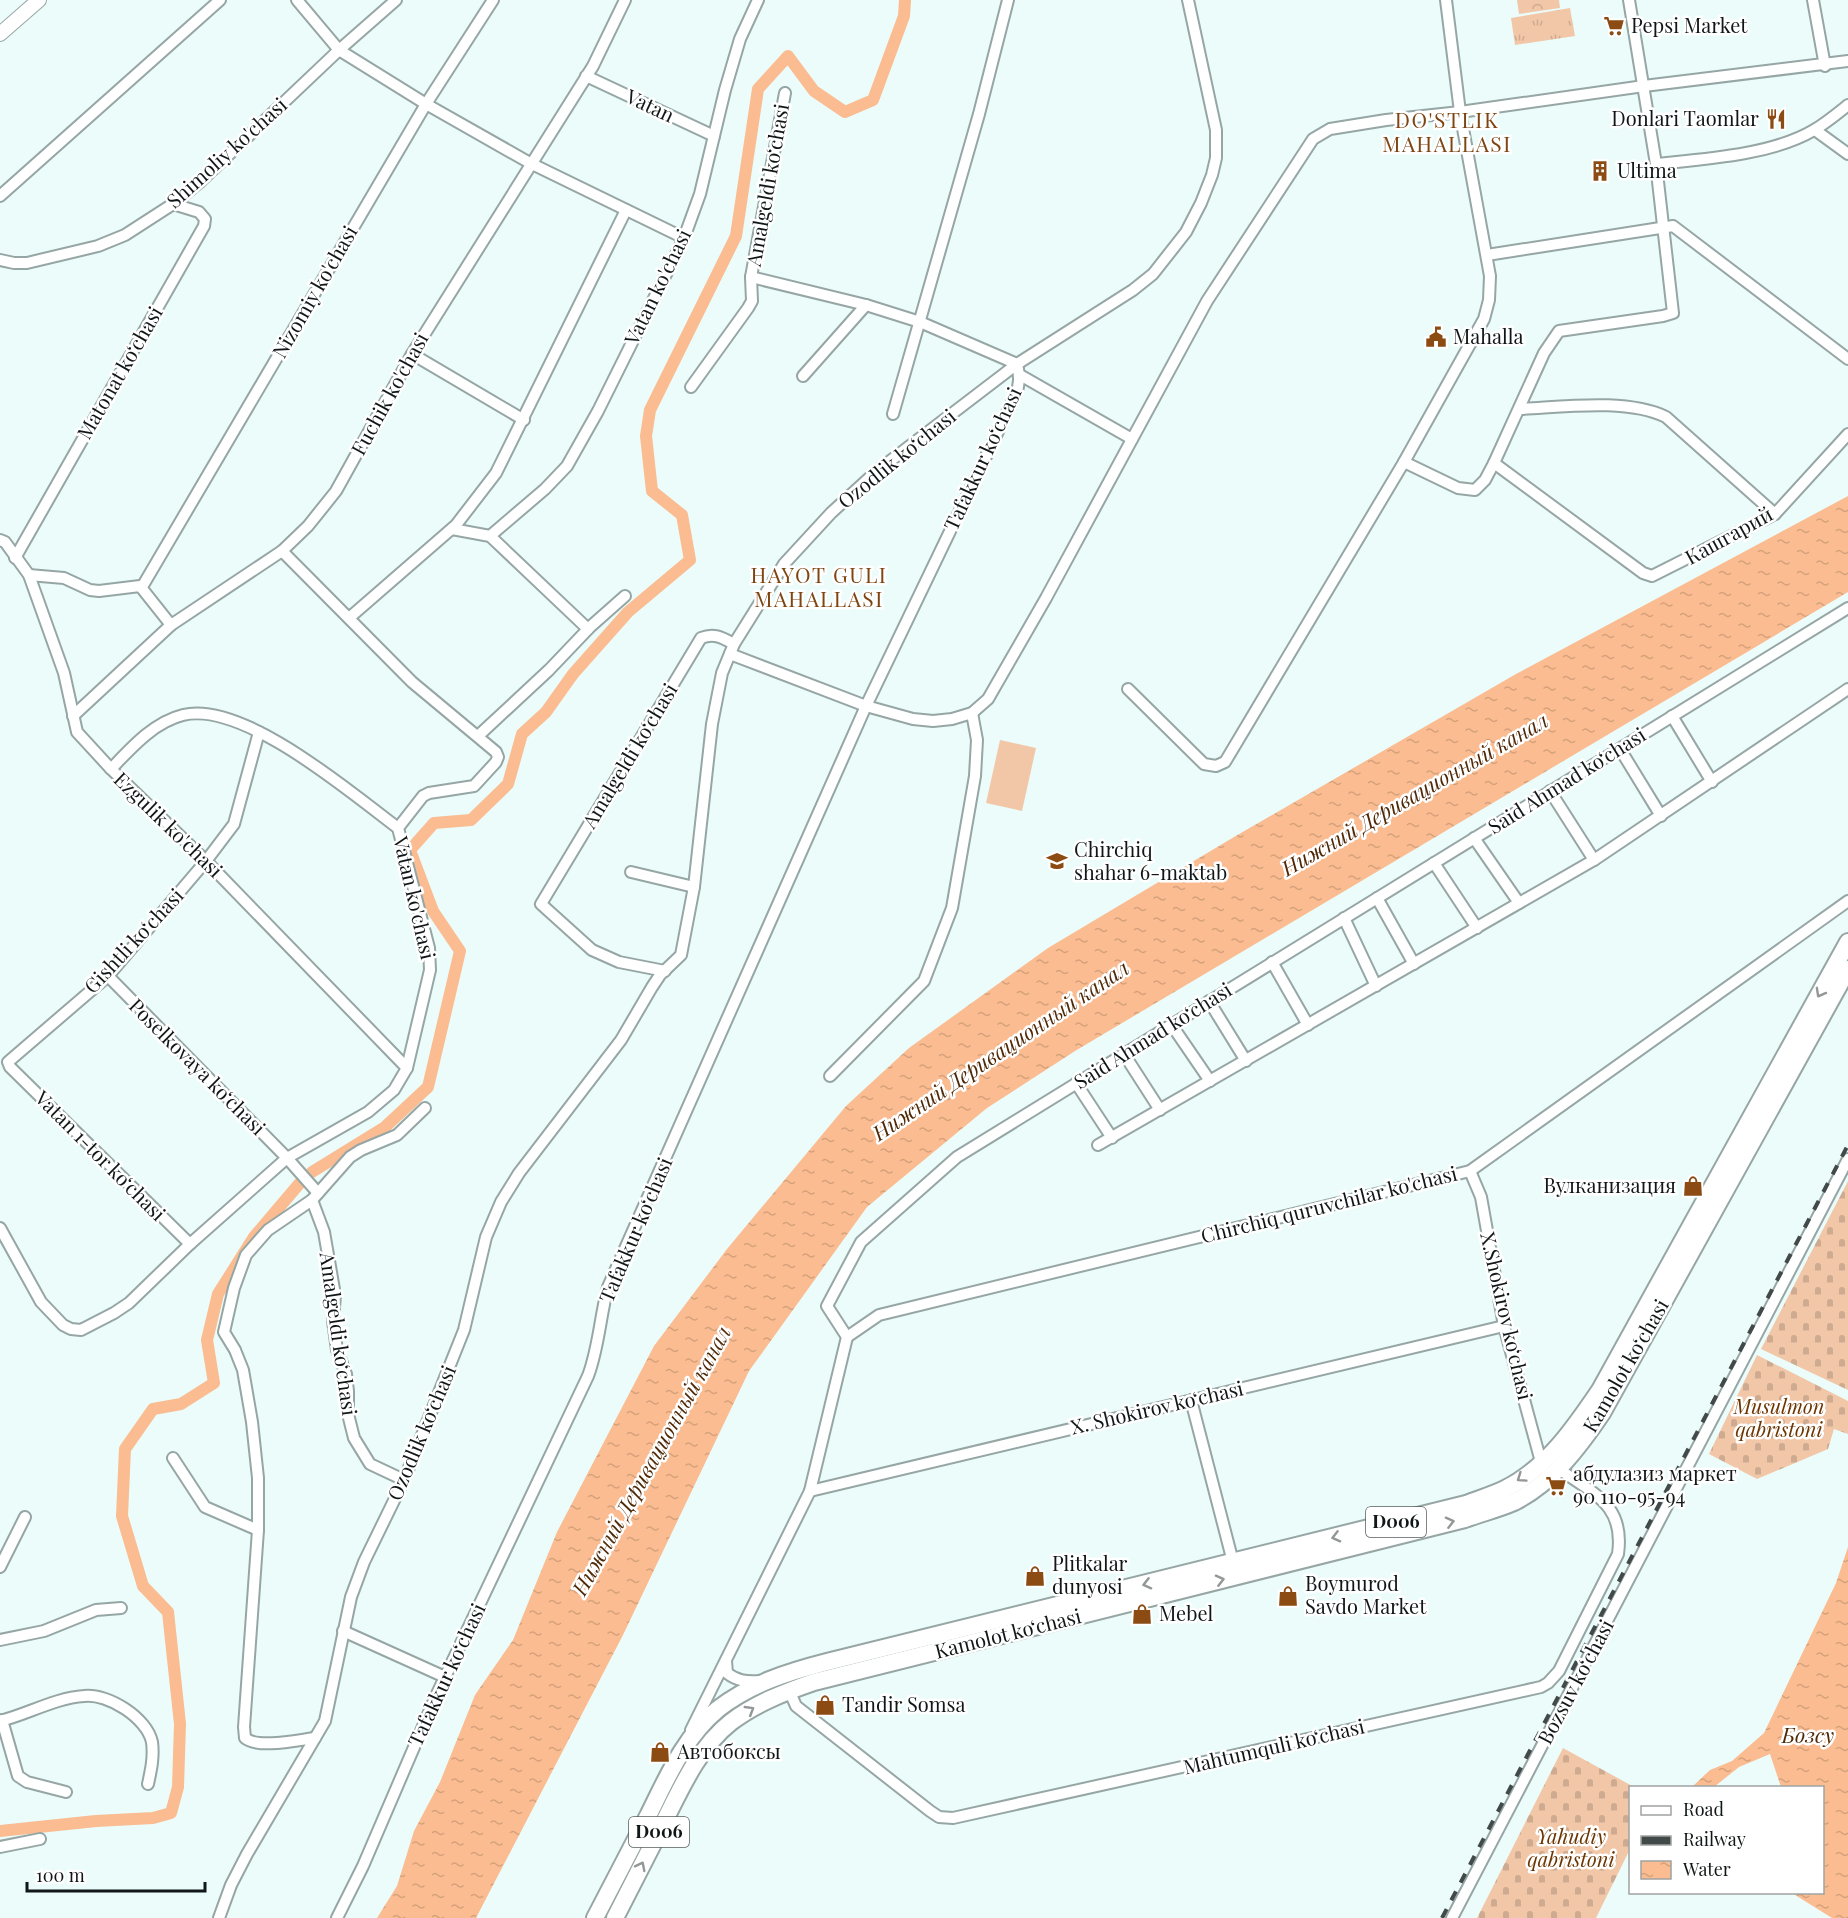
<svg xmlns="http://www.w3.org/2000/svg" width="1848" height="1918" viewBox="0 0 1848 1918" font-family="'Playfair Display',serif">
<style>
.grass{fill:url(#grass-tufts)}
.cemetery{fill:url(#cemetery-stones)}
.park{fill:url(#park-crowns)}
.pitch{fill:#f2c7a8}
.water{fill:url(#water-ripples)}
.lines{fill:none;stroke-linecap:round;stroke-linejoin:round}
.canal{stroke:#fabc90;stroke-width:12}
.minor-casing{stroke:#96a6a5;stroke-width:14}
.tertiary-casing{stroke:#96a6a5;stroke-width:16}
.primary-casing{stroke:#96a6a5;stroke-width:20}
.minor{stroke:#fff;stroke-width:10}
.tertiary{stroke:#fff;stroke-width:14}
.primary{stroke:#fff;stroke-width:16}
.rail{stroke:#414949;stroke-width:4;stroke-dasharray:10 10;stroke-linecap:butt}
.oneway{stroke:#949797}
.labels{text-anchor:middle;stroke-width:5;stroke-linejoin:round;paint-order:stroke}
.shield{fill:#fff;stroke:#585d5d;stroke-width:1.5}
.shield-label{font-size:18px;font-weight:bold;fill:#111717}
.poi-label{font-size:20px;fill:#111717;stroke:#fff;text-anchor:start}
.street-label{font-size:20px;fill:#111717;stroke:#fff}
.park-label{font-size:20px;font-style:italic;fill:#6c3500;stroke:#fff}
.neighbourhood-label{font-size:21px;letter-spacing:1.5px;fill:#7e4512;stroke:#fff}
.water-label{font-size:21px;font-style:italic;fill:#4f2806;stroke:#fff}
</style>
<defs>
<pattern id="grass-tufts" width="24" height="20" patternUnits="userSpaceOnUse" patternTransform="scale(1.5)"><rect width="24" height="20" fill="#f2c7a8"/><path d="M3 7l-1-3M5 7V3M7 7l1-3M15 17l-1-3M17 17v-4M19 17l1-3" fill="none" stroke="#ceaa90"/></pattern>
<pattern id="cemetery-stones" width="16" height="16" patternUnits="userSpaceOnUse" patternTransform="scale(1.5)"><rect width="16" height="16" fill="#f2c7a8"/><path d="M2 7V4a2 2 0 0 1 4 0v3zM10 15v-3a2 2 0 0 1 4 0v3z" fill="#ceaa90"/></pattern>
<pattern id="park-crowns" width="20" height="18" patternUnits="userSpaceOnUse" patternTransform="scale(1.5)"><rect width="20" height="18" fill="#f2c7a8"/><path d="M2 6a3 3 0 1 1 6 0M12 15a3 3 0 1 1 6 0" fill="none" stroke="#ceaa90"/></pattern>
<pattern id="water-ripples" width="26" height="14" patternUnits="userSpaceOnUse" patternTransform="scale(1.5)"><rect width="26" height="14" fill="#fabc90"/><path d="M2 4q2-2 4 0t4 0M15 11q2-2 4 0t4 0" fill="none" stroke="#d5a17b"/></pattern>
</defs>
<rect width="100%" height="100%" fill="#ebfcfb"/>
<path class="grass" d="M1570 8 1575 36 1515 45 1511 18Z"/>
<g class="cemetery">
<path d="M1848 1181V1390L1761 1349Z"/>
<path d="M1757 1355 1848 1401V1434L1834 1429 1828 1449 1757 1479 1709 1454Z"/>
<path d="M1563 1748 1634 1787 1630 1788V1849L1596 1918H1477Z"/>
</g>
<path class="park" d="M1517 0H1559L1560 8 1519 14Z"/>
<path class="pitch" d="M1000 740 1036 748 1022 811 986 803Z"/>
<g class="water">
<path d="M1848 496V592L1075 1051 987 1108 867 1207 749 1371 623 1635 476 1918H377L397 1886 414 1831 440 1782 475 1695 513 1640 557 1532 654 1346 727 1249 846 1106 909 1048 1048 948 1234 837 1516 674Z"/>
<path d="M1848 1547V1918H1832L1792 1893 1822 1892V1788L1781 1787 1770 1754 1739 1767 1714 1787H1692L1710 1770 1732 1761 1764 1733 1836 1583Z"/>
</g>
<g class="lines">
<g class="canal">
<path d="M312 1172 385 1127 428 1087 460 951 433 911 410 850 434 823 471 820 508 784 522 734 546 712 573 674 628 612 690 560 682 515 652 491 646 436 650 410 736 236 758 89 788 56 814 91 845 112 873 100 904 16 905 0"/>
<path d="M0 1831 96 1821 153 1818 171 1813 178 1787 180 1724 168 1612 143 1586 122 1516 125 1449 153 1409 181 1404 214 1383 207 1340 218 1294 254 1237 299 1184"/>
</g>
<g class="minor-casing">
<g id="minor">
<path d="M297 0 339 50 426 104 530 163 684 238"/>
<path d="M1813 0 1825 66"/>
<path d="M586 76 714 136"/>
<path d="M1815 130 1848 154"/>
<path d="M1656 164C1705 159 1772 155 1814 130 1826 123 1838 113 1848 105"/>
<path d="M0 196 220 0"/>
<path d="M1487 255 1673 226 1848 359"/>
<path d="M0 260 14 263H27L98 246 125 235 173 204 201 181 339 50 396 0"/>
<path d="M751 277 866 305 920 322 1017 364"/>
<path d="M412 354 524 420"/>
<path d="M1020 375 1132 439"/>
<path d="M803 376 866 305"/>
<path d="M691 387 748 308 752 301 751 277 785 93"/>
<path d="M1520 409C1563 407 1627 398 1666 417L1775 514"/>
<path d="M893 414 979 114 1008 0"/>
<path d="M1404 462 1458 488 1475 490 1485 480 1494 463 1544 353 1559 331 1663 316 1673 313 1656 164 1629 0"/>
<path d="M1494 463 1643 573 1652 576 1775 514 1848 434"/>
<path d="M452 529 490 536 588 629"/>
<path d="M490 536 545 489 567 466 598 411 684 238 700 194 725 90 740 39 758 0"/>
<path d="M0 540 5 542 29 575 64 673 77 732 111 769 206 861 407 1068"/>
<path d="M282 551 412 682 496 752 498 757 496 762 474 786 429 793 423 796 398 828"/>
<path d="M15 558 204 226 205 219 199 212 173 204"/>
<path d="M29 575 64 578 90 590 99 591 140 586 171 625"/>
<path d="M142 587 426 104 493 0"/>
<path d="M349 618 456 525 496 473 626 210"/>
<path d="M730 654 866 706 913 719 933 721 952 719 972 713 988 699 1046 598 1207 301 1313 139 1330 129 1386 120 1460 112 1644 86 1848 61"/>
<path d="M1128 689 1204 764 1216 766 1225 762 1404 462 1484 319 1489 300 1490 276 1460 112 1446 0"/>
<path d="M73 716 171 625 282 551 308 526 336 491 412 354 593 66 625 0"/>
<path d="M1672 716 1712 782"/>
<path d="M478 736 549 670 590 627 625 596"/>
<path d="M1620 749 1661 816"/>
<path d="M111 769C131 748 154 722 183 715 243 700 351 793 398 828"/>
<path d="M1550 791 1594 860"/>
<path d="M1474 838 1519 903"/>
<path d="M1434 863 1477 928"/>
<path d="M631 872 694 887"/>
<path d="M1377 898 1414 964"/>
<path d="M1344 918 1376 986"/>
<path d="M1272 962 1308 1025"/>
<path d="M665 971 619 962 592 950 541 904 701 638C714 633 721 637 734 644"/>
<path d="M108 976 287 1158 318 1193"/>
<path d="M1209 1001 1246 1061"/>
<path d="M1171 1024 1210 1081"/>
<path d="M1124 1054 1160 1110"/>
<path d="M830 1076 924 981 952 908 975 776 977 740 972 713"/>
<path d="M1076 1083 1112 1138"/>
<path d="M1098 1145 1594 860 1848 689"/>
<path d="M1470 1171 1481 1197 1504 1326 1541 1462"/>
<path d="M312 1200 324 1232 335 1295 333 1321 337 1350 346 1374 348 1391V1414L354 1438 370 1464 404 1480"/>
<path d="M0 1228 41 1302 63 1325 71 1329 81 1330 114 1313 129 1303 190 1244 287 1158 368 1112 394 1090 407 1068 430 970 429 948 398 828"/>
<path d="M190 1244 10 1067 8 1062 108 976 206 861 234 824 259 732"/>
<path d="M847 1337 879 1315 1470 1171 1848 901"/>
<path d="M1191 1400 1233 1562"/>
<path d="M173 1458 205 1507 258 1530"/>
<path d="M810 1491 1504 1326"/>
<path d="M0 1567 25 1517"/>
<path d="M343 1631 445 1677"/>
<path d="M0 1640 44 1631 96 1610 121 1608"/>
<path d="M726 1661 727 1673C737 1681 747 1682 760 1681"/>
<path d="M789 1690 796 1706 930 1811 939 1817 953 1818 1541 1687 1548 1683 1559 1671 1618 1554C1625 1505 1594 1494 1559 1469"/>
<path d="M2 1720 18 1776 27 1782 66 1792"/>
<path d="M0 1721C28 1714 55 1698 84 1696 108 1693 147 1718 152 1742 154 1757 151 1770 148 1784"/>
<path d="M691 1730 810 1491 847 1337 827 1306 861 1242 957 1157 1848 608"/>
<path d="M315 1738C298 1740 258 1749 245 1738L244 1727 258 1530V1478L252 1422 243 1370 235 1350 224 1332 234 1288 246 1255 268 1230 312 1200 350 1157 361 1150 397 1135 425 1108"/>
<path d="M0 1847 40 1839"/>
<path d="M219 1918 231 1885 247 1854 325 1721 351 1597 364 1562 404 1480 464 1330 486 1237 501 1202 519 1173 621 1040 652 987 660 975 681 955 694 887 712 724 722 673 734 644 784 564 831 513 877 471 1017 364 1133 290 1153 274 1186 232 1201 203 1212 175 1216 158V130L1188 0"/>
<path d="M337 1918 363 1866 436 1696 588 1376C599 1347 600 1316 608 1287L866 706 1015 396C1020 385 1020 376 1017 364"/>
<path d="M1452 1918 1848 1159"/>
</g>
</g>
<g class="tertiary-casing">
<path id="tertiary" d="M0 34 39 0"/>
</g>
<g class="primary-casing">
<g id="primary">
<path d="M595 1918C613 1884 630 1850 648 1816 667 1778 684 1737 718 1709 750 1684 788 1672 827 1662L1466 1504C1479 1499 1493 1495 1505 1489 1547 1468 1575 1427 1600 1390L1848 942"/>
<path d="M615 1918C631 1887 647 1855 663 1824 681 1788 699 1747 731 1722 756 1703 785 1692 814 1682L1465 1519C1481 1513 1498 1509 1514 1502 1552 1483 1579 1447 1602 1413L1848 969"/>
</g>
</g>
<use href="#minor" class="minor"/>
<use href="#tertiary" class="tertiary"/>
<use href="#primary" class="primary"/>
<path class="rail" d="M1442 1918 1848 1145"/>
</g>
<defs><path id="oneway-chevron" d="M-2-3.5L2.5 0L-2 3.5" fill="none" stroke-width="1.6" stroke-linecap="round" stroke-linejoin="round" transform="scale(1.5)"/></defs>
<g class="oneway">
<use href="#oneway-chevron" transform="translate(1820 993) rotate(119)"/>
<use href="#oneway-chevron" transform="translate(1521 1478) rotate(145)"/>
<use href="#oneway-chevron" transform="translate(1450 1522) rotate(-14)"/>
<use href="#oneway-chevron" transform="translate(1336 1537) rotate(166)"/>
<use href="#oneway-chevron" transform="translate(1220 1580) rotate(-14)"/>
<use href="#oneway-chevron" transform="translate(1147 1584) rotate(166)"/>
<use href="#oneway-chevron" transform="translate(750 1710) rotate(-31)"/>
<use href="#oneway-chevron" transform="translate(641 1866) rotate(-63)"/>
</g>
<defs>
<g id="supermarket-bare" transform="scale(1.62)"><path d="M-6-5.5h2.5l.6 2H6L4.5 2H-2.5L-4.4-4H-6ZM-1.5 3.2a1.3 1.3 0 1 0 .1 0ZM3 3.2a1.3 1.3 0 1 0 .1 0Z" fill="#8b4b13" stroke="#fff" stroke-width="2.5" paint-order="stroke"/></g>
<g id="restaurant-bare" transform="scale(1.62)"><path d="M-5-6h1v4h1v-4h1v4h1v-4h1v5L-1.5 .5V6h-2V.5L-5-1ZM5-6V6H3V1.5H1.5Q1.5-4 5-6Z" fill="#8b4b13" stroke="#fff" stroke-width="2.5" paint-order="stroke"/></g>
<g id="building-bare" transform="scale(1.62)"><path d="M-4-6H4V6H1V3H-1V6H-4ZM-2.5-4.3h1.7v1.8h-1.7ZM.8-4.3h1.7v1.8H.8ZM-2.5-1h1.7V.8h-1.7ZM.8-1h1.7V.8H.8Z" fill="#8b4b13" stroke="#fff" stroke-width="2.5" paint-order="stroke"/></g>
<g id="civic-bare" transform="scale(1.62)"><path d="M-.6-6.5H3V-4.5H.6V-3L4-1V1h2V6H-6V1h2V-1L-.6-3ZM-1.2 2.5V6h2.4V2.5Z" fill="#8b4b13" stroke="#fff" stroke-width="2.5" paint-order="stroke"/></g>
<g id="school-bare" transform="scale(1.62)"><path d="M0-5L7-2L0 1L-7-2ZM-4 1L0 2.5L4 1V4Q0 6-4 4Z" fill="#8b4b13" stroke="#fff" stroke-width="2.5" paint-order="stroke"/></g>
<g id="shop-bare" transform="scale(1.62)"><path d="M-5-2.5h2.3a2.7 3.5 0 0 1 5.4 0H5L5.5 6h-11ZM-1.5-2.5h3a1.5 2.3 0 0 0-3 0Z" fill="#8b4b13" stroke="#fff" stroke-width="2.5" paint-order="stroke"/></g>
</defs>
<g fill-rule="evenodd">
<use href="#supermarket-bare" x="1614" y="26"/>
<use href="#restaurant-bare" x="1776" y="119"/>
<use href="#building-bare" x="1600" y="171"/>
<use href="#civic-bare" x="1436" y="337"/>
<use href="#school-bare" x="1057" y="861"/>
<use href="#shop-bare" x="1693" y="1186"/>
<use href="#supermarket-bare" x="1556" y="1486"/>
<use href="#shop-bare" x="1035" y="1576"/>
<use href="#shop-bare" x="1288" y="1596"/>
<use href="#shop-bare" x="1142" y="1614"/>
<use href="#shop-bare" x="825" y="1705"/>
<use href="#shop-bare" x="660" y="1752"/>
</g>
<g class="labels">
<g class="shield">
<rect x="1366" y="1507" width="60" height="30" rx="4.5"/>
<rect x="629" y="1817" width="60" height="30" rx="4.5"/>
</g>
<g class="shield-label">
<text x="1396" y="1528">D006</text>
<text x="659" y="1838">D006</text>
</g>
<g class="poi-label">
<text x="1631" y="33">Pepsi Market</text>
<text x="1759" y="126" text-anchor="end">Donlari Taomlar</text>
<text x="1617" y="178">Ultima</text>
<text x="1453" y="344">Mahalla</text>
<text x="1074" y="857">Chirchiq<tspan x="1074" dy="23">shahar 6-maktab</tspan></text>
<text x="1676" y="1193" text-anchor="end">Вулканизация</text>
<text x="1573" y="1481">абдулазиз маркет<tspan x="1573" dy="23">90 110-95-94</tspan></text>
<text x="1052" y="1571">Plitkalar<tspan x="1052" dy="23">dunyosi</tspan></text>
<text x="1305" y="1591">Boymurod<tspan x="1305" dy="23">Savdo Market</tspan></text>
<text x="1159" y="1621">Mebel</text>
<text x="842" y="1712">Tandir Somsa</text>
<text x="677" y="1759">Автобоксы</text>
</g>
<g class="street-label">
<text transform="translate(650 106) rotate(25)" y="7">Vatan</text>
<text transform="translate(227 153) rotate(-42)" y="7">Shimoliy ko'chasi</text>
<text transform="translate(768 185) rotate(-80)" y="7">Amalgeldi ko‘chasi</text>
<text transform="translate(658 287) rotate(-64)" y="7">Vatan ko'chasi</text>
<text transform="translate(315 292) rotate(-60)" y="7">Nizomiy ko'chasi</text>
<text transform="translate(120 373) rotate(-60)" y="7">Matonat ko‘chasi</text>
<text transform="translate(390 394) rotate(-61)" y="7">Fuchik ko'chasi</text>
<text transform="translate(897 459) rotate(-39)" y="7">Ozodlik ko‘chasi</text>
<text transform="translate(983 459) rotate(-65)" y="7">Tafakkur ko‘chasi</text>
<text transform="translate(1729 536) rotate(-29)" y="7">Кашгарий</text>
<text transform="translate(630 756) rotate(-59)" y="7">Amalgeldi ko‘chasi</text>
<text transform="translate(1567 781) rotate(-32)" y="7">Said Ahmad ko‘chasi</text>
<text transform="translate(168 825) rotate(44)" y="7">Ezgulik ko'chasi</text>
<text transform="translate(414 898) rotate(77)" y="7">Vatan ko'chasi</text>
<text transform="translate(134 941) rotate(-47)" y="7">Gishtli ko‘chasi</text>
<text transform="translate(1153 1036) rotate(-32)" y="7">Said Ahmad ko‘chasi</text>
<text transform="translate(197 1067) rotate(45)" y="7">Poselkovaya ko‘chasi</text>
<text transform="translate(100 1156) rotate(45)" y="7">Vatan 1-tor ko‘chasi</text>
<text transform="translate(1329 1205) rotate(-14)" y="7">Chirchiq quruvchilar ko'chasi</text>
<text transform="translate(636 1230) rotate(-67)" y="7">Tafakkur ko‘chasi</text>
<text transform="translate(1506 1316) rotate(77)" y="7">X.Shokirov ko‘chasi</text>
<text transform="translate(338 1334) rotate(82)" y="7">Amalgeldi ko‘chasi</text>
<text transform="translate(1626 1366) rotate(-60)" y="7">Kamolot ko‘chasi</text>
<text transform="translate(1157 1408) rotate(-13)" y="7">X. Shokirov ko‘chasi</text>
<text transform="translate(422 1433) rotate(-67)" y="7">Ozodlik ko‘chasi</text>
<text transform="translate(1008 1634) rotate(-14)" y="7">Kamolot ko‘chasi</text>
<text transform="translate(447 1675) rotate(-65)" y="7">Tafakkur ko‘chasi</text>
<text transform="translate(1576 1682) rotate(-62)" y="7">Bozsuv ko‘chasi</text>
<text transform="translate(1274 1747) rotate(-13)" y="7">Mahtumquli ko‘chasi</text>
</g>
<g class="park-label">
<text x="1779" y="1414">Musulmon<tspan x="1779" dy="23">qabristoni</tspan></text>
<text x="1571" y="1844">Yahudiy<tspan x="1571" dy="23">qabristoni</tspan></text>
</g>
<g class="neighbourhood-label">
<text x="1447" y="128">DO'STLIK<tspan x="1447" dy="24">MAHALLASI</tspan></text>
<text x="819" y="583">HAYOT GULI<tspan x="819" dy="24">MAHALLASI</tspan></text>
</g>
<g class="water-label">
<text transform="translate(1415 795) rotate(-30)" y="7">Нижний Деривационный канал</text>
<text transform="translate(1001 1051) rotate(-34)" y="7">Нижний Деривационный канал</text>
<text transform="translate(652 1461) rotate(-61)" y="7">Нижний Деривационный канал</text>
<text x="1808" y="1743">Бозсу</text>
</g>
</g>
<rect x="1629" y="1786" width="195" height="108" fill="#ffffff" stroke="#a0a2a2" stroke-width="1.5"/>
<rect x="1641" y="1806" width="30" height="9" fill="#ffffff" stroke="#a0a2a2" stroke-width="1.5"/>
<text x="1683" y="1816" font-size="18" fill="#111717">Road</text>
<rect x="1641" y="1836" width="30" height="9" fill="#414949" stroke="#a0a2a2" stroke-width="1.5"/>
<text x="1683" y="1846" font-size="18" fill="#111717">Railway</text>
<rect x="1641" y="1861" width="30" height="18" fill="url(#water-ripples)" stroke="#a0a2a2" stroke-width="1.5"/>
<text x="1683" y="1876" font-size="18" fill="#111717">Water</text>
<path d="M27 1882v9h178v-9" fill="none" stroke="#111717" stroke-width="3"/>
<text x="36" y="1882" font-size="18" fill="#111717" stroke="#ffffff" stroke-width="4.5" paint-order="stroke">100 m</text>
</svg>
